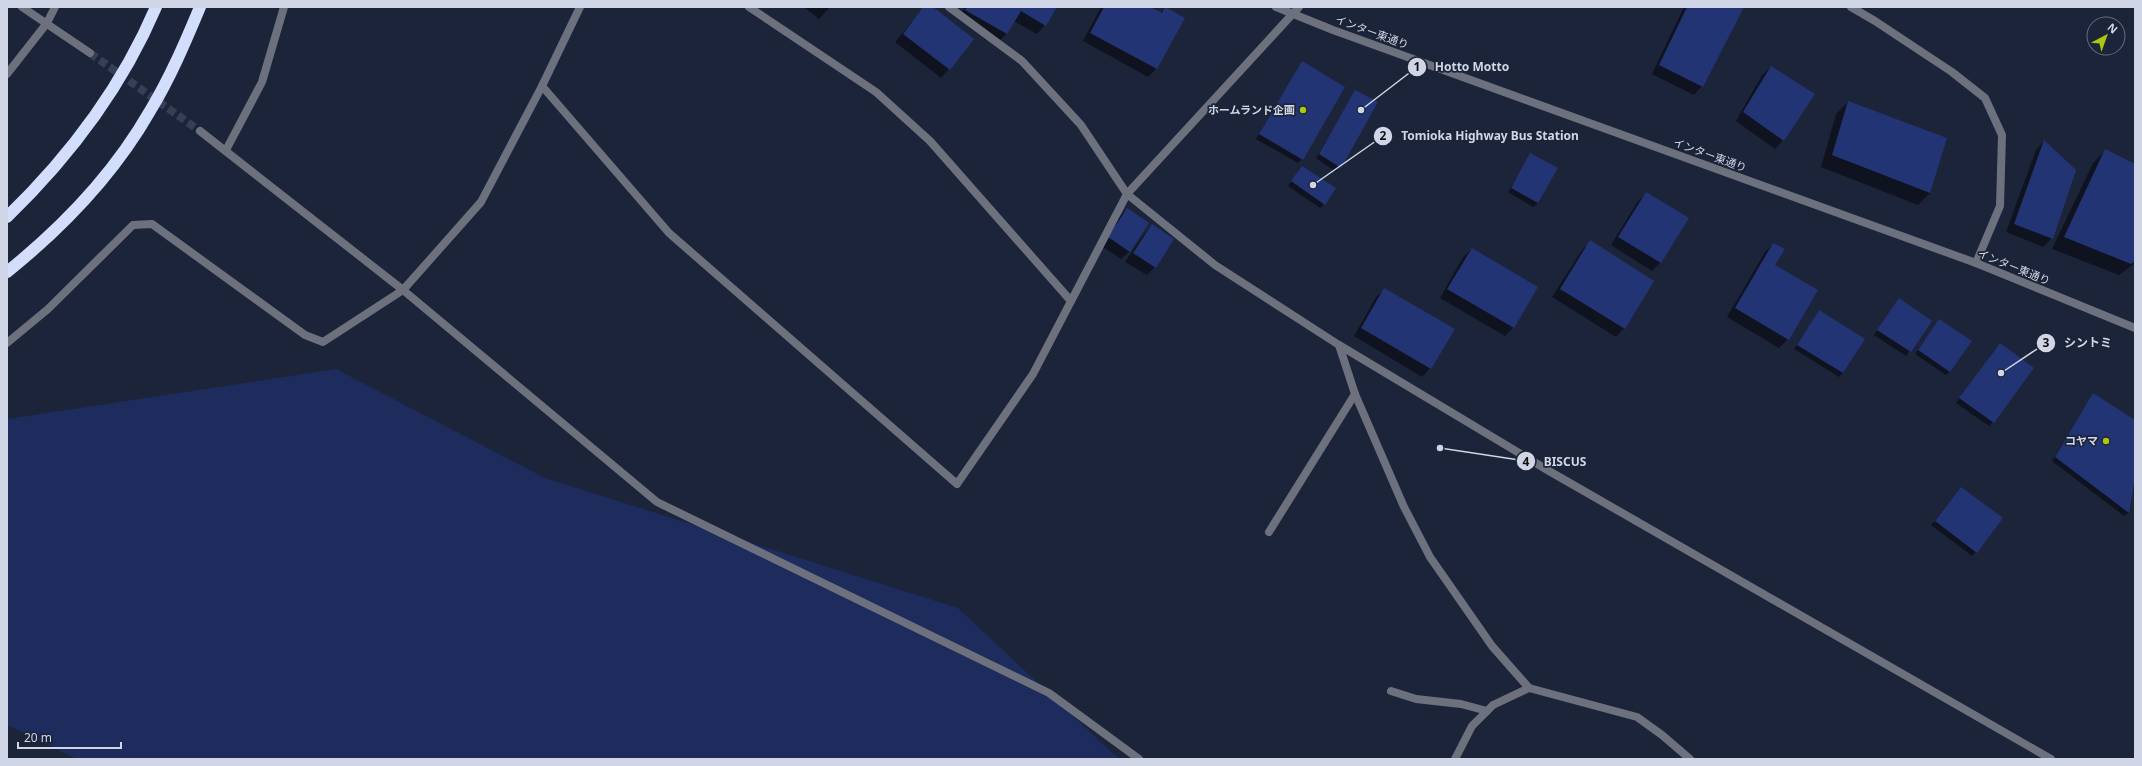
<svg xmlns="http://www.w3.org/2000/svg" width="2142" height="766" viewBox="0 0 2142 766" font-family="'Noto Sans','Noto Sans JP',sans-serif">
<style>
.green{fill:#1d2b5d}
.shadow{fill:#0007}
.building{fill:#233474}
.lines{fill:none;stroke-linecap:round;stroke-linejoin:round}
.minor-tunnel{stroke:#373f54;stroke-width:8;stroke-dasharray:8 4;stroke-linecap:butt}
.service{stroke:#6d717d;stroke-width:8}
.minor{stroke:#6d717d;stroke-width:8}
.tertiary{stroke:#6d717d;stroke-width:8}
.motorway{stroke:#d2defc;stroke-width:12}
.poi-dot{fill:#acc611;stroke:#1c243a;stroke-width:1.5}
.labels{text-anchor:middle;stroke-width:3.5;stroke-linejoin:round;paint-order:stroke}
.street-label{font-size:11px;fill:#d0d6e5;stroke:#1c243a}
.poi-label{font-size:11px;font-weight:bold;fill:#d0d6e5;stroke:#1c243a;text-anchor:end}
.leader{fill:none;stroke:#d0d6e5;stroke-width:1.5}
.callout-dot{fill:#d0d6e5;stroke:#1c243a;stroke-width:1.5}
.mark-label{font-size:12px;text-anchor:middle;font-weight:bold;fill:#111}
.callout-label{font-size:12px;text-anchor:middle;font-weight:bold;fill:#d0d6e5;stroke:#1c243a;stroke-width:3.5;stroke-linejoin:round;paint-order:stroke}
</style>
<rect width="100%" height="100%" fill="#1c243a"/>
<path class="green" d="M336 369 545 478 958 608 1119 759H77L7 725V419Z"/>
<g class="shadow">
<path d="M804 7H830L819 19Z"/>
<path d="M924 7H931L949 69 941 78 895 42Z"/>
<path d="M965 7H1056L1045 25 1037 34 1014 21 1006 34 998 42 958 19Z"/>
<path d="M1101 7H1148L1160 13 1165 9 1184 19 1156 69 1148 77 1083 41Z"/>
<path d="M1684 7H1742L1702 86 1694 95 1652 74Z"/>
<path d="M1302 62V159L1298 163 1256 139Z"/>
<path d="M1771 67 1813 94 1783 140 1775 149 1736 121 1762 75Z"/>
<path d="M1356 91 1376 102 1336 172 1316 158Z"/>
<path d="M1848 102 1930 193 1918 205 1821 167 1836 114Z"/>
<path d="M2044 141 2052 238 2043 247 2006 232 2036 150Z"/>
<path d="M2105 151 2135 165V263L2119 275 2052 249 2093 163Z"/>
<path d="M1531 154 1538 203 1533 207 1508 192Z"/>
<path d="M1302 167 1324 204 1320 208 1288 186Z"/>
<path d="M1647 193 1660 263 1652 271 1611 245 1638 201Z"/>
<path d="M1127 209 1130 251 1121 259 1100 245 1119 217Z"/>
<path d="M1152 226 1155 267 1147 275 1125 262 1144 234Z"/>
<path d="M1590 242 1624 328 1616 337 1552 297 1582 250Z"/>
<path d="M1773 244 1774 266 1816 290 1788 339 1779 348 1727 317 1765 252Z"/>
<path d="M1472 249 1537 287 1513 328 1505 336 1440 298 1463 257Z"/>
<path d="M1385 289 1430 368 1422 377 1354 336 1376 297Z"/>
<path d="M1899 299 1931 321 1906 356 1874 335Z"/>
<path d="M1819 311 1843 373 1839 377 1794 349Z"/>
<path d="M1939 320 1950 371 1946 375 1915 354Z"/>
<path d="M1996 348 1993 422 1989 426 1956 403Z"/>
<path d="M2093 394 2135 422V470L2128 513 2124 516 2052 461Z"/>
<path d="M1961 488 1976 552 1972 556 1931 525Z"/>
</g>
<g class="building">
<path d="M923 7H933L974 39 950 70 903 34Z"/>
<path d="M967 7H1057L1046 26 1021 11 1007 34 965 10Z"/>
<path d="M1104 7H1150L1162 13 1165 7 1185 18 1157 69 1090 33Z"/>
<path d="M1687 7H1744L1703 87 1659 65Z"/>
<path d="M1302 61 1345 87 1303 160 1259 134Z"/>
<path d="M1771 66 1815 94 1784 141 1743 112Z"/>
<path d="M1355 90 1378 102 1341 168 1319 154Z"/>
<path d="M1848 101 1947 138 1930 193 1832 155Z"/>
<path d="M2044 140 2076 170 2053 239 2014 224Z"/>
<path d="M2105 149 2135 164V261L2131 264 2064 237Z"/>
<path d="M1530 153 1558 168 1538 203 1511 188Z"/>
<path d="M1302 166 1336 188 1325 205 1291 181Z"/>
<path d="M1646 192 1689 218 1661 263 1618 237Z"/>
<path d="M1127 208 1149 223 1130 252 1108 237Z"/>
<path d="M1152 224 1174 239 1156 268 1133 253Z"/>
<path d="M1590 240 1654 281 1625 329 1560 289Z"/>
<path d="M1773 243 1785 249 1775 265 1818 290 1789 340 1735 308Z"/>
<path d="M1472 248 1538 287 1514 328 1447 289Z"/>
<path d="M1384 288 1455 329 1431 369 1361 328Z"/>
<path d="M1899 298 1932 321 1911 352 1877 330Z"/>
<path d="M1819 310 1865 339 1843 373 1797 345Z"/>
<path d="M1939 319 1972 341 1950 372 1918 350Z"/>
<path d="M2000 343 2034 368 1994 423 1959 398Z"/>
<path d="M2093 393 2135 420V477L2129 513 2055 457Z"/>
<path d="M1961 487 2003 518 1977 553 1935 521Z"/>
</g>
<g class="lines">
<path class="minor-tunnel" d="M90 53 200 131"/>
<g class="service">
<path d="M1269 532 1355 394"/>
<path d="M1391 691 1416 699 1461 704 1487 711"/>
</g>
<g class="minor">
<path d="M22 7 90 53"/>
<path d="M749 7 876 92 930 141 1071 301"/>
<path d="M949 7 1022 61 1081 125 1127 194 1215 265 1339 345 1549 471 2051 759"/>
<path d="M1851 7 1875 21 1952 72 1985 98 2002 135 2000 206 1976 263"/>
<path d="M7 74 47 23 55 7"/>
<path d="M542 86 669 233 957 484 1033 374 1127 194 1299 7"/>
<path d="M200 131 403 290 657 502 1049 693 1139 759"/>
<path d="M226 150 262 82 284 7"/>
<path d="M7 343 48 309 133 225 152 224 305 335 323 342 403 290 481 202 542 86 580 7"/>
<path d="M1339 345 1355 394 1404 507 1430 557 1492 646 1529 688 1637 717 1662 735 1690 759"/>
<path d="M1455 759 1472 726 1493 705 1529 688"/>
</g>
<path class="tertiary" d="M1276 7 1333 30 1976 263 2135 328"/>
<g class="motorway">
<path d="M7 217C69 157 122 87 156 7"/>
<path d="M7 272C63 227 114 174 150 111 170 78 185 43 200 7"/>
</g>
</g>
<g class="poi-dot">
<circle cx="1303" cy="110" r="4"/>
<circle cx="2106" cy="441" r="4"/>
</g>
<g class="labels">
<g class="street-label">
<text transform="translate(1372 32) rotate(20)" y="4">インター東通り</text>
<text transform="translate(1710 155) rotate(20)" y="4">インター東通り</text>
<text transform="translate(2014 267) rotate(22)" y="4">インター東通り</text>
</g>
<g class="poi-label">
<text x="1295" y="114">ホームランド企画</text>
<text x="2098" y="445">コヤマ</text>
</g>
</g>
<path class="leader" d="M1361 110L1417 67M1313 185L1383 136M2001 373L2046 343M1440 448L1526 461"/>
<g class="callout-dot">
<circle cx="1361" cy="110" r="4"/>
<circle cx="1313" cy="185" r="4"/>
<circle cx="2001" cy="373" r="4"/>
<circle cx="1440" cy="448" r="4"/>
<circle cx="1417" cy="67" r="10"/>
<circle cx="1383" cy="136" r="10"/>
<circle cx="2046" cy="343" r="10"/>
<circle cx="1526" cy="461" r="10"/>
</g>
<g class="mark-label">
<text x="1417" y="71">1</text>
<text x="1383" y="140">2</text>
<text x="2046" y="347">3</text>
<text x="1526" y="466">4</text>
</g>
<g class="callout-label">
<text x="1472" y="71">Hotto Motto</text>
<text x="1490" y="140">Tomioka Highway Bus Station</text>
<text x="2088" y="347">シントミ</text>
<text x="1565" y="466">BISCUS</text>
</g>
<rect width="2142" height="766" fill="none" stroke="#d0d6e5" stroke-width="16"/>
<g transform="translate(2106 36) rotate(41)"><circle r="19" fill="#1c243a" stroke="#646b7e"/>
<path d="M0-3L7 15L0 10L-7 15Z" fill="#acc611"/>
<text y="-6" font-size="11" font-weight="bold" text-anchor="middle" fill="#d0d6e5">N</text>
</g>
<path d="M18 742v6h103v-6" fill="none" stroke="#d0d6e5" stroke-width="2"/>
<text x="24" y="742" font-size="12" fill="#d0d6e5" stroke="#1c243a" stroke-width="3" paint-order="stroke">20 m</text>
</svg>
